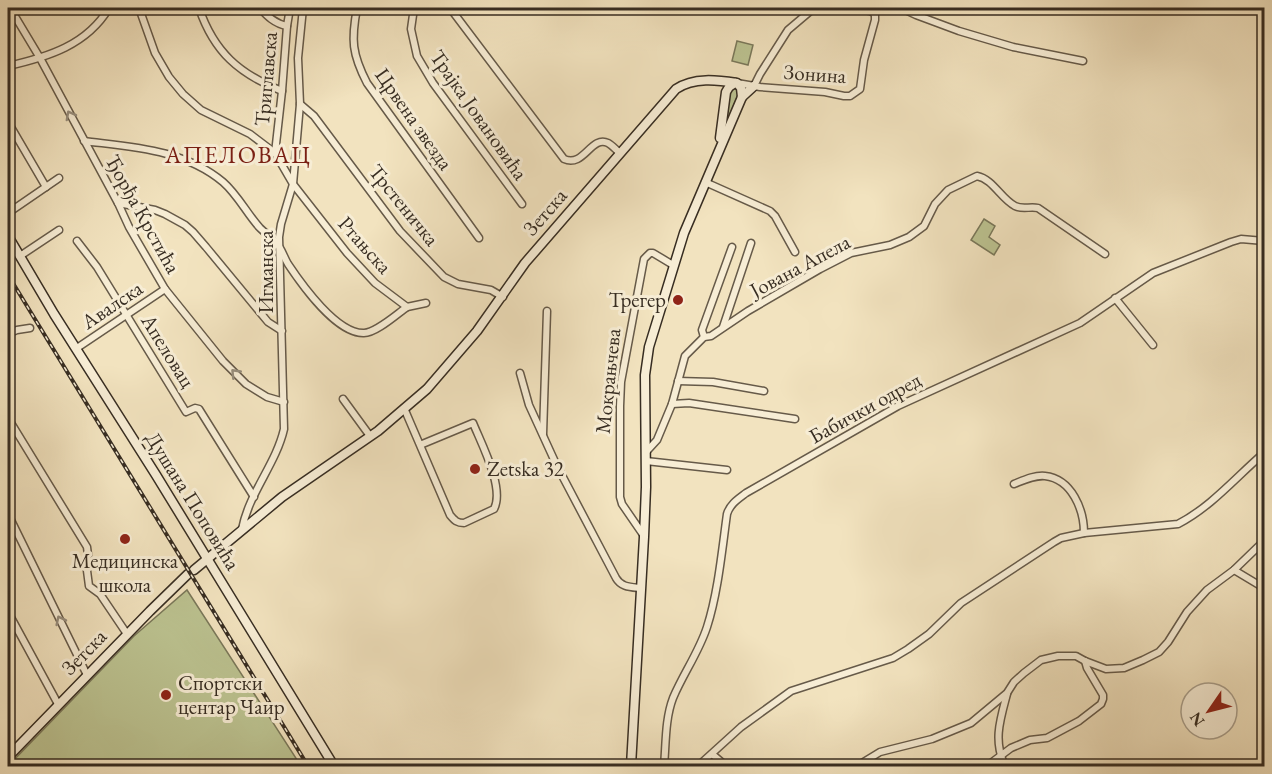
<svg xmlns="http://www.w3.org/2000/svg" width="1272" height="774" viewBox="0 0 1272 774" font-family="'EB Garamond',serif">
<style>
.green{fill:#bcc391;stroke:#7a785a;stroke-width:1.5}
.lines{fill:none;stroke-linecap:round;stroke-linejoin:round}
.street-casing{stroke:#665a49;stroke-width:9}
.secondary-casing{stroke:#372d22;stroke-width:11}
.street{stroke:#f7edd5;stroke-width:6}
.secondary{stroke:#f7edd5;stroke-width:8}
.rail-casing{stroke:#372d22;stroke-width:4}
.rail{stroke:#f7edd5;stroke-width:1.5;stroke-dasharray:4.5;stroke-linecap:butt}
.oneway{stroke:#978d7c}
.poi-dot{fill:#8f2418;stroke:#f7edd5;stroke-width:2}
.labels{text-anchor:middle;stroke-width:6;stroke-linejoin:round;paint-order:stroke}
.street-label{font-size:21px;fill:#372d22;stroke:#f7edd5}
.poi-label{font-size:21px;fill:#372d22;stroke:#f7edd5;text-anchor:start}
.quarter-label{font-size:24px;letter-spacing:1.5px;fill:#7a1f14;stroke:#f7edd5}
</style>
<rect width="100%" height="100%" fill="#f2e3bf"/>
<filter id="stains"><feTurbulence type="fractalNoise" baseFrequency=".00333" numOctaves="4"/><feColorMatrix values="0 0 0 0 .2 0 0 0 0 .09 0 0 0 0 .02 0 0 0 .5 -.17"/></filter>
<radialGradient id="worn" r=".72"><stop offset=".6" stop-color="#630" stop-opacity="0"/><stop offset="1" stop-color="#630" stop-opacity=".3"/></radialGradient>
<g class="green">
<path d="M737 41 753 45 748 65 732 61Z"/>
<path d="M734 88 737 90 738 95 725 126 728 94Z"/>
<path d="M984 219 995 226 989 237 1000 245 994 255 971 240Z"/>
<path d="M187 590 301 766H8L134 636Z"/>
</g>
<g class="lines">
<g class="street-casing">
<g id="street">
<path d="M10 8 40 58 118 203 129 227 165 289 223 361 246 384 267 397 284 402"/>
<path d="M139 8 155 53 169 77 183 94 201 110 250 134 275 153 293 184 347 253 375 283 407 307 426 303"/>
<path d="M199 8C214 52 239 74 282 91"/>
<path d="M260 8C267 16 275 24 287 26"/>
<path d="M357 8C351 40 352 54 367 83L479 238"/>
<path d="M414 8 411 29 417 56 433 83 522 204"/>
<path d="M450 8 564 159C584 168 591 135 608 143 612 145 616 150 620 153"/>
<path d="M901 8 916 15 959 31 1013 47 1083 61"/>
<path d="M8 66C48 57 87 45 109 8"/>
<path d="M737 83 760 87 825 92 844 96H850L860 89 864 60 875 20V14L870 11 852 8"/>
<path d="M754 86 760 74 788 30 814 8"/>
<path d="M300 104 314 116 400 231 444 277 458 284 491 290 503 297"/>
<path d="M8 122 46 187"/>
<path d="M84 141C131 147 184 149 223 182 238 195 247 214 260 228 267 235 275 239 280 248 283 253 285 259 288 264 302 285 337 334 364 333 376 333 397 314 407 307"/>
<path d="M275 153 282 91 287 26 290 8"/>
<path d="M705 182 770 211 775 216 795 252"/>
<path d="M118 203 155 210 165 214 185 225 193 232 206 247 268 322 282 331"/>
<path d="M8 213 59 178"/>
<path d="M77 241 97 267 186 412 195 408 199 409 254 497"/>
<path d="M20 256 59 230"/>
<path d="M1115 298 1153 345"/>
<path d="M723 327 751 243"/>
<path d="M8 334 17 330 30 328"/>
<path d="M704 337 702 330 732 247"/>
<path d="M77 348 165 289"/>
<path d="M520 373 529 405 556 464 616 578C621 587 630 587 640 588"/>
<path d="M678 381 713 382 764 391"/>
<path d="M343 399 370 436"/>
<path d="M672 404 689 403 795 419"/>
<path d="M404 408 450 515C455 521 457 523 464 523L494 509C505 488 481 443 473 423L420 445"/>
<path d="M8 418 87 547 88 555 86 563 89 586 100 594 127 634"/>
<path d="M543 434 547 311"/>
<path d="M646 452 657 440 672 404 685 356 704 337 711 336 748 311 820 269 851 253 890 245 909 237 924 226 935 204 948 190 977 176C993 179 1001 199 1015 206 1023 210 1030 206 1038 208L1105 254"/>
<path d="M646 461 727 470"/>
<path d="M1014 484C1024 480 1034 475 1045 476 1072 479 1084 510 1084 533"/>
<path d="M8 514 87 675"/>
<path d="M242 529C249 493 276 464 284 429L279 237 281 224 293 184 300 104 298 58 303 8"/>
<path d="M644 536 622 504 620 497V406L621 382 644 259 650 253H653L673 265"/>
<path d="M1234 570 1264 588"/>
<path d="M8 612 58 704"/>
<path d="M712 754 726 766"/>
<path d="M664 766C666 744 665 719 673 698 683 674 699 652 707 627 718 593 722 550 727 514 730 504 738 499 746 493L898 406 1080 323 1153 273 1231 242 1241 239 1264 241"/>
<path d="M698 766 741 727 791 691 893 658 908 649 929 634 961 603 1054 542 1061 538 1084 533 1178 524C1211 507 1236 477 1264 453"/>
<path d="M857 766 880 752 932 739 971 723 1007 693 1014 682 1024 673 1041 660 1058 656H1076L1085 661 1106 669 1124 668 1143 660 1159 652 1168 642 1187 612 1207 590 1234 570 1264 541"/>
<path d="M987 766 1011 748 1030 740 1047 738 1079 721 1101 704 1103 699V695L1087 668 1085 661"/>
<path d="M1005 766C993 741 1000 720 1007 694"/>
</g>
</g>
<g class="secondary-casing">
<g id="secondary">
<path d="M742 97 754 86"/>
<path d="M720 138 726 92 729 87 735 83"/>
<path d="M8 236 54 314 156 475 334 766"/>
<path d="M194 570 282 497 378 431 427 389 477 331 525 263 676 89C694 77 717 80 737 83L741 88 742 97 684 233 649 347 645 375 646 487 644 537 631 766"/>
<path d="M8 757 150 611 188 574"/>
</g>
</g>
<use href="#street" class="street"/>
<use href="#secondary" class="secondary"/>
<g class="rail-casing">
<path id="rail" d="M8 275 308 766"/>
</g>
<use href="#rail" class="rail"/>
</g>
<defs><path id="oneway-chevron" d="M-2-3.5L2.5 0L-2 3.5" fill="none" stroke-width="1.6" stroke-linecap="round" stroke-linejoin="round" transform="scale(1.5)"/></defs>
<g class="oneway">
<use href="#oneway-chevron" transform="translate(70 115) rotate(-118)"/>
<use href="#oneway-chevron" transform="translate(235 373) rotate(-134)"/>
<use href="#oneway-chevron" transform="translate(60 620) rotate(-116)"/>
</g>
<g class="poi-dot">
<circle cx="678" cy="300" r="6"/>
<circle cx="475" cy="469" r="6"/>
<circle cx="125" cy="539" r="6"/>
<circle cx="166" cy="695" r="6"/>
</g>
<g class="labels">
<g class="street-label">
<text transform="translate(815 74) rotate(4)" y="7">Зонина</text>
<text transform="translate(266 79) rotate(-85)" y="7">Триглавска</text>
<text transform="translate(479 115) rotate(55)" y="7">Трајка Јовановића</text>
<text transform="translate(414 119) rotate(55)" y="7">Црвена звезда</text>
<text transform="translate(404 205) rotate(51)" y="7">Трстеничка</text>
<text transform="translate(545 212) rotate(-49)" y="7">Зетска</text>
<text transform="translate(143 214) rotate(61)" y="7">Ђорђа Крстића</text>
<text transform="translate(365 245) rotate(48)" y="7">Ртањска</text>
<text transform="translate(800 266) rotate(-28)" y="7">Јована Апела</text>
<text transform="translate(266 272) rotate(-90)" y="7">Игманска</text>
<text transform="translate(112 305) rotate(-34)" y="7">Авалска</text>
<text transform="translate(168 351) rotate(58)" y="7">Апеловац</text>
<text transform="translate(608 381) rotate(-84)" y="7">Мокрањчева</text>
<text transform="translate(865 408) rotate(-29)" y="7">Бабички одред</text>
<text transform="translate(193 501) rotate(58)" y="7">Душана Поповића</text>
<text transform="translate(84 652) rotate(-46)" y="7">Зетска</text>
</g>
<g class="poi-label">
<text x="666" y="307" text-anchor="end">Трегер</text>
<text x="487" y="476">Zetska 32</text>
<text x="125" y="568" text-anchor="middle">Медицинска<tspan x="125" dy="24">школа</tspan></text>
<text x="178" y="690">Спортски<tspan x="178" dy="24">центар Чаир</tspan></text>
</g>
<g class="quarter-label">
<text x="238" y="163">АПЕЛОВАЦ</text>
</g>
</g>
<rect width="1272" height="774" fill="none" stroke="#f2e3bf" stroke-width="30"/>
<rect x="9" y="9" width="1254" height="756" fill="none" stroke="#372d22" stroke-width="3"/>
<rect x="15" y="15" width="1242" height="744" fill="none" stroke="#372d22" stroke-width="1.5"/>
<g transform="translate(1209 711) rotate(235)"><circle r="28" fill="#f7edd5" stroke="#aaa08d" stroke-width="1.5"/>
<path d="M0-4.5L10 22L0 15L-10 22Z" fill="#8f2418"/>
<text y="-9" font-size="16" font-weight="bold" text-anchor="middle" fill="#372d22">N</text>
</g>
<rect width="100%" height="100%" filter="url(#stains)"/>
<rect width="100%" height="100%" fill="url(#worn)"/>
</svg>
